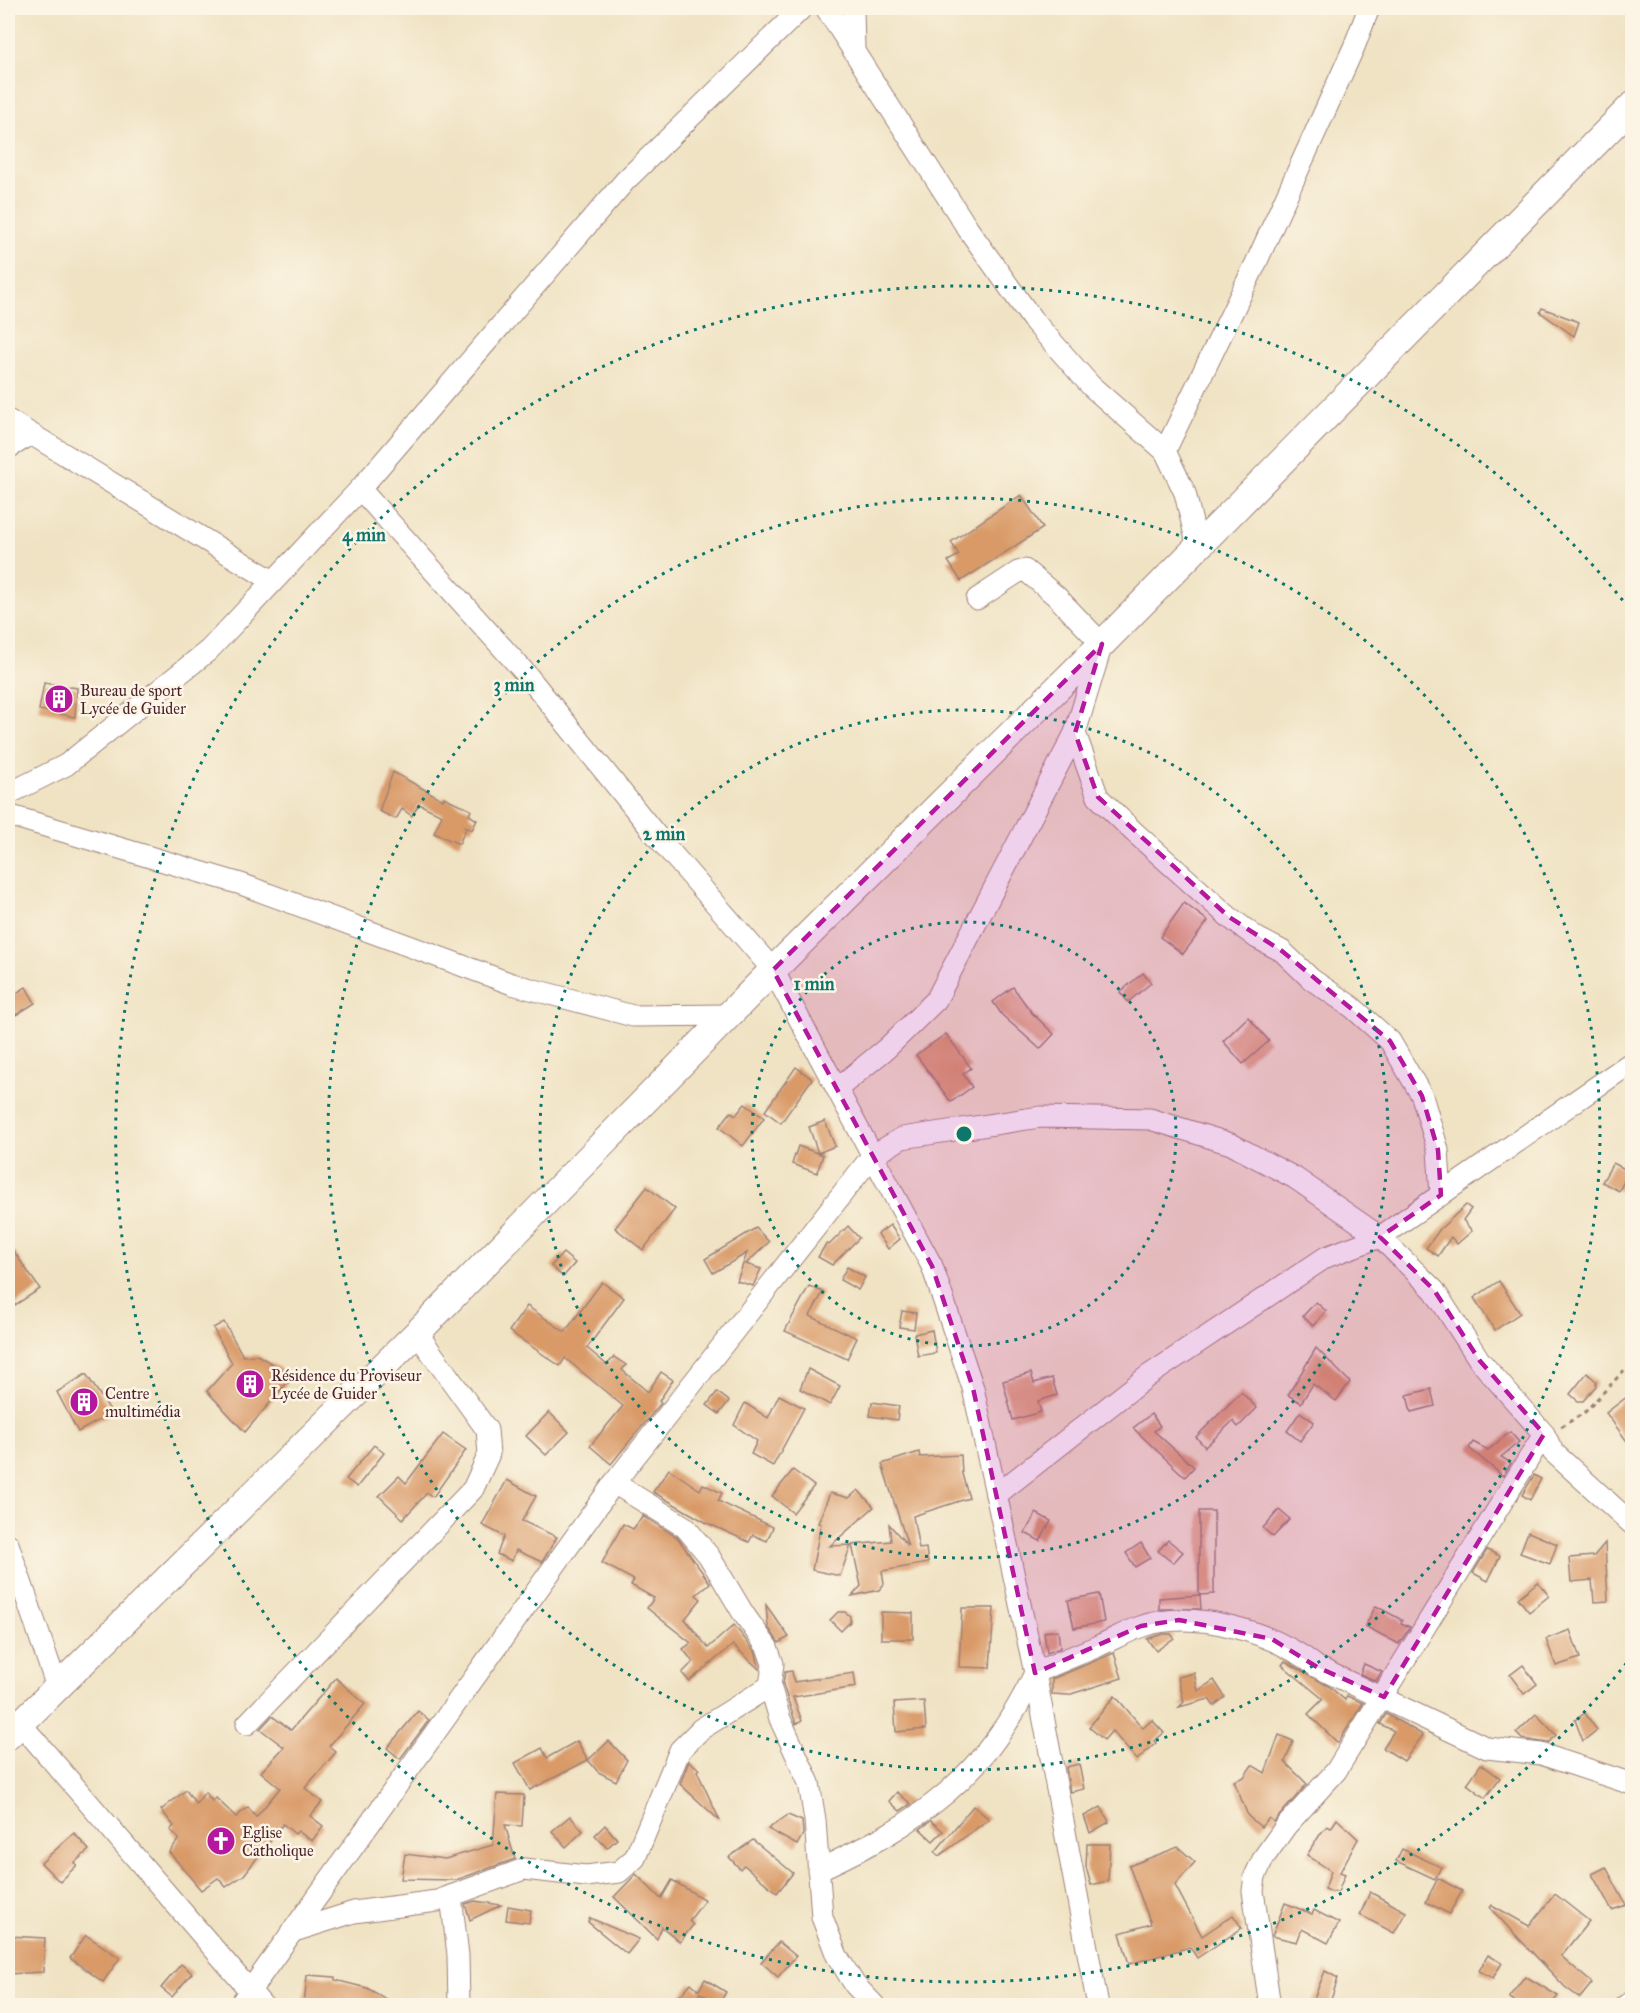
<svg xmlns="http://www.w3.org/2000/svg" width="1640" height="2013" viewBox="0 0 1640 2013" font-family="'IM FELL Great Primer',serif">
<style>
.building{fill:#d99a68}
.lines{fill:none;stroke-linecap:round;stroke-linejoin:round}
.minor-casing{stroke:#9d8178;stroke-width:23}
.major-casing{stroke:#9d8178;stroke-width:29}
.path{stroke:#9d8178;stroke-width:3;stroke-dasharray:4.5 4.5;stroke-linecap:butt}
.minor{stroke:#fff;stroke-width:21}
.major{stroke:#fff;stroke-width:27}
.marked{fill:#b5179e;fill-opacity:0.2;stroke:#b5179e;stroke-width:4.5;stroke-dasharray:12 8;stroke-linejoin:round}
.ring{fill:none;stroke:#0f766e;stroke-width:3;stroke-dasharray:3 6}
.labels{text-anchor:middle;stroke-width:5;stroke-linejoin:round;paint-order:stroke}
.poi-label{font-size:16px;fill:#4a1f2b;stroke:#fcf5e5;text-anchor:start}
.centre{fill:#0f766e;stroke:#fcf5e5;stroke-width:3}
.ring-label{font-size:18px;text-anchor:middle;font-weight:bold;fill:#0f766e;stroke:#fcf5e5;stroke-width:5;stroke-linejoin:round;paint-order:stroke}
</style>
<rect width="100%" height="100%" fill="#fcf5e5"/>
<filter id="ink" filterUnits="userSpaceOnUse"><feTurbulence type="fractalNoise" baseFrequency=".0167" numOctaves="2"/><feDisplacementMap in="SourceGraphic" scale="12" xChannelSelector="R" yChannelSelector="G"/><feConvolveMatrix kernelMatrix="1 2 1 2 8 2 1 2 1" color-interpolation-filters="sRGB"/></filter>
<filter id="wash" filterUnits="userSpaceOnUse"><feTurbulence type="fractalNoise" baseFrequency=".008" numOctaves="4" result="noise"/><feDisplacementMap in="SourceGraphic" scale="24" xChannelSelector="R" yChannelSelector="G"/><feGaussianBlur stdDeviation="1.35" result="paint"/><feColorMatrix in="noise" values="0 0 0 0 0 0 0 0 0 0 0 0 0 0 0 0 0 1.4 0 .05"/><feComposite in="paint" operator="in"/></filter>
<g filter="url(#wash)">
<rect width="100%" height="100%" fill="#f0e3c4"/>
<g id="blocks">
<g class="building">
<path d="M1542 308 1579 322 1574 336 1540 312Z"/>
<path d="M1021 495 1043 528 961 581 948 561 959 555 951 542Z"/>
<path d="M44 683 77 688 75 717 39 710Z"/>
<path d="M393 772 443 800 444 797 471 810 469 815 477 820 472 830 463 826 466 828 459 844 434 833 442 815 419 804 412 816 402 809 396 819 379 811Z"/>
<path d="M1184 903 1208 921 1183 954 1160 937Z"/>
<path d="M1143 973 1151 983 1128 1002 1120 992Z"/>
<path d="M26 987 35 1003 16 1015 8 998Z"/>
<path d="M1013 987 1032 1013 1054 1034 1040 1049 1002 1015 993 1002Z"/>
<path d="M1248 1017 1269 1041 1243 1064 1223 1041Z"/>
<path d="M946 1034 971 1068 963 1074 972 1087 951 1102 916 1055Z"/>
<path d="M796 1067 812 1079 781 1123 765 1111Z"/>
<path d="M745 1104 764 1118 743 1146 719 1127 731 1112 736 1115Z"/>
<path d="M825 1121 835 1146 818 1153 809 1127Z"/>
<path d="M798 1146 823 1155 817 1173 792 1164Z"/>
<path d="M1613 1163 1629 1171 1619 1191 1602 1182Z"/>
<path d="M647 1187 675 1209 643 1250 615 1228Z"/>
<path d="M1466 1205 1471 1209 1463 1220 1472 1231 1457 1244 1451 1237 1438 1256 1426 1248 1440 1229Z"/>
<path d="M890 1225 900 1239 888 1249 878 1234Z"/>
<path d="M848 1226 859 1238 832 1265 818 1257 826 1244 829 1245Z"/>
<path d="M756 1228 769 1242 746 1264 761 1269 753 1286 737 1281 747 1253 713 1273 705 1259Z"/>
<path d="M8 1243 40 1289 12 1307 8 1297Z"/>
<path d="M563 1253 575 1263 563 1277 551 1266Z"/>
<path d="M847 1267 865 1277 858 1290 840 1280Z"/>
<path d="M1499 1281 1520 1313 1495 1330 1474 1298Z"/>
<path d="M602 1282 624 1298 587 1348 607 1365 614 1357 626 1365 622 1370 648 1392 661 1372 673 1380 659 1401 661 1403 611 1464 590 1446 623 1406 565 1358 560 1366 509 1331 527 1306 565 1332Z"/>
<path d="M809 1286 823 1292 810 1316 857 1338 847 1359 785 1331Z"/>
<path d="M1316 1302 1326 1311 1313 1326 1303 1316Z"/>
<path d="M902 1311 916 1313 914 1329 899 1327Z"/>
<path d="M224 1322 243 1356 257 1355 293 1376 245 1432 207 1391 232 1363 213 1328Z"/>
<path d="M932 1330 936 1353 918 1356 914 1334Z"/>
<path d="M1316 1348 1350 1382 1336 1401 1313 1384 1301 1403 1288 1395Z"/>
<path d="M808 1369 840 1386 830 1405 800 1389Z"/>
<path d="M1031 1373 1034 1383 1052 1378 1057 1395 1038 1401 1041 1412 1013 1420 1003 1381Z"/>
<path d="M1587 1373 1596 1381V1386L1583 1401H1578L1570 1394Z"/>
<path d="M86 1374 112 1413 78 1432 57 1392Z"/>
<path d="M1431 1389 1435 1406 1411 1412 1407 1395Z"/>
<path d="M717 1392 729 1401 719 1414 707 1405Z"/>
<path d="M1241 1392 1257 1408 1238 1427 1233 1421 1205 1447 1196 1437Z"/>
<path d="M1632 1393V1448L1606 1413Z"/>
<path d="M779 1395 804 1408 773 1466 751 1454 757 1441 734 1425 745 1403 768 1418Z"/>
<path d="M872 1402 899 1406 897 1420 870 1416Z"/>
<path d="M549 1412 569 1432 546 1455 526 1436Z"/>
<path d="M1300 1412 1314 1422 1300 1441 1287 1431Z"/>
<path d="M1151 1414 1160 1426 1154 1431 1194 1467 1185 1477 1133 1428Z"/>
<path d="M1510 1432 1519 1442 1501 1457 1511 1463 1503 1476 1469 1448 1473 1442 1488 1450Z"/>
<path d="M443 1434 466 1450 433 1497 427 1493 403 1519 379 1496 399 1476 406 1483Z"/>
<path d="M374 1445 384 1453 357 1487 346 1479Z"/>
<path d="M919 1452 920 1457 961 1455 962 1474 969 1498 913 1516 919 1549 926 1548 928 1563 882 1571 884 1584 879 1590 852 1596 861 1586 852 1545 891 1541 889 1524 908 1546 882 1464Z"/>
<path d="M669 1469 700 1490 703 1484 722 1493 718 1501 773 1527 767 1541 753 1535 749 1542 707 1523 653 1492Z"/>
<path d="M793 1470 814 1486 793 1513 772 1496Z"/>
<path d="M1534 1475 1541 1479 1530 1500 1522 1495Z"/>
<path d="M507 1480 536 1496 522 1521 557 1537 542 1562 516 1550 512 1561 497 1554 504 1536 482 1525Z"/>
<path d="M858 1490 874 1507 830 1546 851 1545 840 1576 812 1570 821 1524 818 1523 830 1493 849 1498Z"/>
<path d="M1279 1510 1290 1519 1273 1537 1263 1528Z"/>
<path d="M1199 1511H1214V1594L1199 1595Z"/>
<path d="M1036 1513 1051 1521 1040 1541 1025 1533Z"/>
<path d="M643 1516 677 1537 710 1583 696 1595 701 1599 685 1619 708 1648 734 1625 756 1653 759 1669 733 1645 689 1681 682 1673 693 1662 683 1649 691 1643 647 1608 654 1598 631 1585 634 1580 602 1563 623 1524 633 1529Z"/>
<path d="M1528 1532 1557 1544 1550 1564 1520 1553Z"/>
<path d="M1168 1540 1183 1552 1173 1563 1158 1551Z"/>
<path d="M1141 1543 1150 1558 1135 1567 1126 1553Z"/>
<path d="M1605 1543 1608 1601 1594 1602 1592 1580 1571 1582 1569 1558 1594 1556Z"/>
<path d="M1487 1550 1500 1556 1488 1581 1473 1573Z"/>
<path d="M1538 1582 1549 1596 1529 1612 1518 1598Z"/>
<path d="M1099 1594 1104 1622 1074 1628 1068 1600Z"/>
<path d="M1200 1595 1201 1609H1159V1598Z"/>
<path d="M766 1605 789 1637 779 1643 768 1627Z"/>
<path d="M1376 1606 1402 1620 1401 1623 1410 1627 1399 1644 1365 1626Z"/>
<path d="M962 1608H994L990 1668 959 1667Z"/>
<path d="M838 1612H845L850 1616V1622L841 1631 830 1620Z"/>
<path d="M881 1612 913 1613V1639H881Z"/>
<path d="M1058 1630 1060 1648 1047 1653 1044 1632Z"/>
<path d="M1570 1630 1580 1658 1556 1666 1546 1639Z"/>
<path d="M1163 1634H1171L1174 1638 1156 1651 1147 1639Z"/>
<path d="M1114 1653 1122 1678 1068 1695 1052 1694V1679Z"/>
<path d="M1285 1661 1330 1687 1345 1700 1347 1696 1363 1703 1338 1743 1308 1714 1323 1699 1282 1665Z"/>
<path d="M1364 1664 1382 1672 1376 1681 1360 1674Z"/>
<path d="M1523 1665 1537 1684 1524 1694 1510 1675Z"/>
<path d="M792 1671 794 1682 854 1673 856 1687 793 1697 802 1721 796 1724 783 1685 785 1672Z"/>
<path d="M1194 1673 1198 1691 1214 1680 1225 1697 1214 1706 1209 1699 1179 1707 1184 1702 1178 1677Z"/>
<path d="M336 1678 365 1704 329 1746 336 1752 305 1788 322 1802 310 1816 323 1826 312 1841 298 1831 295 1834 283 1824 244 1875 226 1887 218 1878 201 1890 169 1852 179 1839 170 1830 174 1826 161 1810 186 1790 196 1804 205 1792 212 1801 216 1798 236 1817 248 1807 256 1817 280 1788 261 1772 284 1747 260 1729 272 1716 291 1730Z"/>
<path d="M1115 1696 1143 1728 1152 1720 1164 1733 1154 1741 1156 1743 1137 1760 1112 1731 1104 1740 1089 1727Z"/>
<path d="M924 1701 926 1729 896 1732 894 1703Z"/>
<path d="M418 1711 429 1720 400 1759 387 1748Z"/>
<path d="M1585 1713 1597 1730 1583 1741 1575 1720Z"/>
<path d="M1386 1714 1423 1735 1404 1761 1383 1748 1394 1731 1380 1724Z"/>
<path d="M1536 1714 1556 1735 1548 1743 1522 1739 1516 1733Z"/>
<path d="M1279 1735 1293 1741 1285 1762 1307 1784 1274 1822 1269 1818 1261 1827 1248 1816 1234 1781 1244 1777 1252 1765 1265 1773Z"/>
<path d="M577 1741 588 1760 609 1741 627 1760 616 1781 598 1772 588 1760 530 1790 515 1763 542 1748 547 1758Z"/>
<path d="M689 1761 699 1769 697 1771 720 1821 680 1784Z"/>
<path d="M1079 1764 1084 1789 1070 1792 1066 1767Z"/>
<path d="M1481 1764 1500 1778 1485 1798 1467 1784Z"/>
<path d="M897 1792 911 1804 900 1811 889 1801Z"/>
<path d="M497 1794 524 1795 522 1826 505 1825 515 1859 456 1880 401 1879 405 1854 445 1859 493 1845Z"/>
<path d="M973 1806 989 1819 939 1856 935 1852Z"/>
<path d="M1101 1807 1109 1822 1090 1833 1084 1816Z"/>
<path d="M788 1815 802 1821 803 1834 797 1845 768 1829Z"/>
<path d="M570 1816 583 1831 566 1847 552 1831Z"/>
<path d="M1337 1819 1358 1839 1340 1872 1345 1874 1338 1892H1332L1325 1889 1331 1871 1307 1855 1321 1833 1327 1826 1331 1828Z"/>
<path d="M931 1821 943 1831 933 1841 920 1829Z"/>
<path d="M605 1825 617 1839 607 1848 595 1835Z"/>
<path d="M74 1833 89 1850 74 1863 77 1865 60 1882 41 1863Z"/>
<path d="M753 1840 793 1873 777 1893 744 1865 740 1869 729 1857Z"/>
<path d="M1087 1844H1110L1108 1881 1091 1885 1086 1867Z"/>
<path d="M1178 1847 1195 1862 1175 1885 1202 1936 1233 1915 1242 1928 1197 1958 1190 1947 1129 1964 1120 1933 1151 1924 1129 1866Z"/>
<path d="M1402 1849 1441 1867 1435 1879 1396 1861Z"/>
<path d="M1606 1867 1626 1905 1612 1910 1592 1874Z"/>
<path d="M636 1874 661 1899 672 1880 705 1900 689 1921 693 1925 680 1942 662 1927 657 1939 614 1897Z"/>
<path d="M1438 1878 1462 1891 1449 1914 1426 1902Z"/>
<path d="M1370 1892 1406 1912 1394 1933 1360 1915Z"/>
<path d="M1555 1894 1589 1921 1561 1956 1592 1983 1580 1998 1565 1987 1490 1908 1492 1905 1529 1926Z"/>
<path d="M475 1901 501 1905 470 1920 465 1904Z"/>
<path d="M1285 1903 1312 1914 1314 1910 1339 1923 1328 1943 1302 1929 1297 1942 1272 1936Z"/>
<path d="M508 1906 531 1910 529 1923 506 1920Z"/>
<path d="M590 1918 639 1939 627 1954 588 1922Z"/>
<path d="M86 1935 120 1958 103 1982 70 1958Z"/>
<path d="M8 1936 45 1938 43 1972 8 1974Z"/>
<path d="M779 1942 796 1956 778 1977 761 1962Z"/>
<path d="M1488 1955 1502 1963 1493 1978 1479 1971Z"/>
<path d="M181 1964 192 1973 172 1997 161 1988Z"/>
<path d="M1325 1971 1338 1978 1329 2006H1311Z"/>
<path d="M307 1975 335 1977V1980L367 1988 398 2006H304Z"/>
<path d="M1525 1976 1558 1996 1550 2006H1521L1509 1997Z"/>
<path d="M705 1979 726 1992 719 2004 700 1993 689 2006 678 1998 691 1983 699 1990Z"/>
</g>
</g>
</g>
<g filter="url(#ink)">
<use href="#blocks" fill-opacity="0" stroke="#9d8178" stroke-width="1.5"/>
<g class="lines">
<g class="minor-casing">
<g id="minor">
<path d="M826 8 968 229 1032 319 1091 386 1165 451 1185 493 1198 548"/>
<path d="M853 8 854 50"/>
<path d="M8 420 273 581"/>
<path d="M8 448 30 435"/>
<path d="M1165 451 1256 263 1354 47 1369 8"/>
<path d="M360 489 527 675 660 840 773 970 932 1266 973 1388 1035 1673 1098 2006"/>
<path d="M1075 733 1098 797 1133 831 1229 917 1257 938 1282 951 1311 979 1352 1007 1390 1041 1422 1096 1438 1150 1441 1195"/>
<path d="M8 794 66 765 209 650 360 489 625 181 802 8"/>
<path d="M8 815 241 884 512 984 633 1016 729 1015"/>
<path d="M838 1088 887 1048 936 1000 1075 733 1102 644 1056 596 1025 570 1018 572 977 599"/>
<path d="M614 1483 685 1527 709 1556 743 1613 767 1647 773 1664 770 1686 780 1719 809 1783 815 1820 822 1917 837 1956 855 1985 875 2006"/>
<path d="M996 1495 1148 1376 1326 1257 1380 1237 1632 1062"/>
<path d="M8 1544 57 1687"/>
<path d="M20 1723 263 2006"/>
<path d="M247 1724 473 1489 489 1454 487 1430 417 1333"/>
<path d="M818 1870C920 1823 986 1777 1035 1673 1056 1663 1077 1655 1098 1646 1112 1640 1126 1632 1140 1627 1194 1608 1274 1632 1317 1667L1487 1748 1541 1754 1632 1784"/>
<path d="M451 1896 458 1955 459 2006"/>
<path d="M291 1932 354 1912 437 1901 524 1869 586 1876 619 1872 635 1858 680 1750 701 1729 770 1686"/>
<path d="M239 2006 614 1483 872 1156 902 1138 1040 1117 1150 1119 1231 1144 1295 1178 1380 1237 1434 1290 1480 1361 1544 1434 1553 1452 1632 1524"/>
<path d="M1270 2006 1253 1891 1255 1876 1264 1857 1286 1826 1336 1771 1544 1434"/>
<path d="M1625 2006 1632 2002"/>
</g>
</g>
<g class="major-casing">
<path id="major" d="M8 1736 417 1333 773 970 1102 644 1632 106"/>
</g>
<path class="path" d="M1561 1427 1584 1413 1632 1362"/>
<use href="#minor" class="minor"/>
<use href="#major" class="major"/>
</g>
</g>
<path class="marked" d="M1102 644 1075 733 1098 797 1229 917 1282 951 1390 1041 1422 1096 1438 1150 1441 1195 1380 1237 1434 1290 1480 1361 1544 1434 1384 1697 1317 1667 1272 1639 1179 1620 1141 1626 1035 1673 973 1388 932 1266 773 970Z"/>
<g class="ring">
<circle cx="964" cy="1134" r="212"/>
<circle cx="964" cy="1134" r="424"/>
<circle cx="964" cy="1134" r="636"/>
<path d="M1632 1656A848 848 0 1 1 1632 612"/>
</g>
<defs>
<g id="building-disc" transform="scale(1.5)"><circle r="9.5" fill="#b5179e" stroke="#fcf5e5"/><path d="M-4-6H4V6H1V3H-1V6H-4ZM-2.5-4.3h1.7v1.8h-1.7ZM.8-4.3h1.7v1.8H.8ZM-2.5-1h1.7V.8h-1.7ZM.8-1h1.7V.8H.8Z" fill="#fff"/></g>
<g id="church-disc" transform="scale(1.5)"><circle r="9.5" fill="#b5179e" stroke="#fcf5e5"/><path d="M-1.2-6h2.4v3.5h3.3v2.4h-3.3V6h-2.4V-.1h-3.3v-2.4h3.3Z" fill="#fff"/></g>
</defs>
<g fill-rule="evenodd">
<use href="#building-disc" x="59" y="699"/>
<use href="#building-disc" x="250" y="1384"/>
<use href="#building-disc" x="84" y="1402"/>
<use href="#church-disc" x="221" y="1841"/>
</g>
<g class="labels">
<g class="poi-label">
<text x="80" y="696">Bureau de sport<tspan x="80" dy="18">Lycée de Guider</tspan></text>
<text x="271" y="1381">Résidence du Proviseur<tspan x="271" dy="18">Lycée de Guider</tspan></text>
<text x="105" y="1399">Centre<tspan x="105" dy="18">multimédia</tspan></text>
<text x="242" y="1838">Eglise<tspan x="242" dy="18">Catholique</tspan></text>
</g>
</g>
<circle cx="964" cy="1134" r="9" class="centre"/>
<g class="ring-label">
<text x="364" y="541">4 min</text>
<text x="514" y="691">3 min</text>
<text x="664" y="840">2 min</text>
<text x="814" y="990">1 min</text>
</g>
<rect width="1640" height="2013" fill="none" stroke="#fcf5e5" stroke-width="30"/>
</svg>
